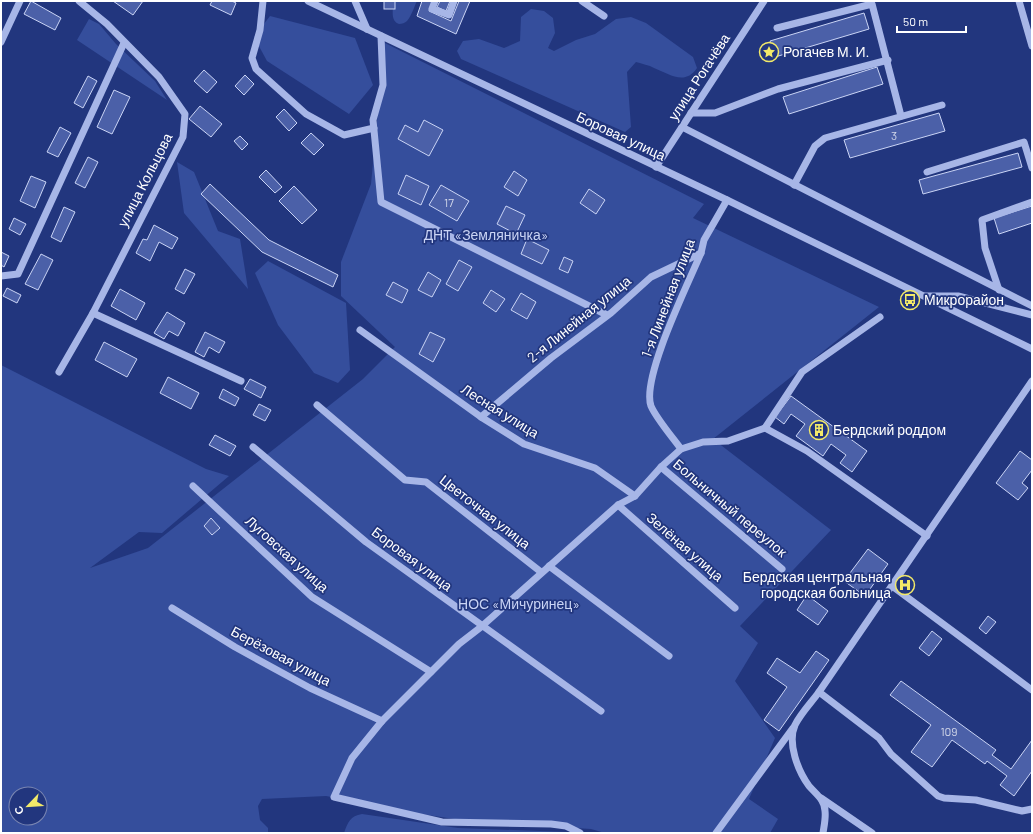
<svg xmlns="http://www.w3.org/2000/svg" width="1033" height="834" viewBox="0 0 1033 834" font-family="Barlow,sans-serif">
<style>
.green{fill:#354e9c;fill-rule:evenodd}
.building{fill:#4b60a8;stroke:#cad4f5}
.lines{fill:none;stroke-linecap:round;stroke-linejoin:round}
.minor{stroke:#a7b6e7;stroke-width:7}
.labels{text-anchor:middle;stroke-width:3.5;stroke-linejoin:round;paint-order:stroke}
.number-label{font-size:12px;fill:#d2d7e9}
.poi-label{font-size:14px;fill:#fff;stroke:#22367e;text-anchor:start}
.street-label{font-size:14px;fill:#fff;stroke:#22367e}
.park-label{font-size:14px;fill:#cad4f5;stroke:#22367e}
</style>
<rect width="100%" height="100%" fill="#22367e"/>
<g class="green">
<path d="M394 1H417C414 7 412 15 407 21 405 23 402 24 399 24 390 21 393 8 394 1Z"/>
<path d="M531 9 544 11 553 18 555 33 548 48 554 51 576 40 595 34 616 19 631 17 646 23 693 57 697 68C685 86 669 74 654 68 649 65 642 64 636 62L627 72 631 127 625 132 461 59 457 51 463 41 479 39 504 48 520 41 521 17Z"/>
<path d="M270 16 355 38 373 85 349 114 267 61 254 37Z"/>
<path d="M89 19 99 24 116 44 155 81 167 100 77 40Z"/>
<path d="M383 42 704 204 693 218 879 307 713 439 831 530 740 626 758 643 735 681 775 738 749 799 778 819 770 833H605L591 829 467 821 408 812 326 796 262 799 258 806 260 820 268 828V833H1V365L206 469 229 476 162 533 139 532 90 568 148 548 363 379 395 347 341 296V262L371 184 382 69ZM16 794H40V818H16Z"/>
<path d="M177 162 194 172 218 231 240 239 248 289 184 213Z"/>
<path d="M268 261 346 303 350 370 338 383 314 373 278 325 255 273Z"/>
<path d="M362 814 458 828 593 833H344C348 822 350 816 362 814Z"/>
</g>
<g class="building">
<path d="M31 1 61 18 55 30 24 14Z"/>
<path d="M113 1H143L133 15Z"/>
<path d="M212 1H232L236 3 231 15 210 5Z"/>
<rect x="384" y="1" width="11" height="8"/>
<path d="M422 1H433L429 11 451 21 459 1H470L456 34 417 16Z"/>
<path d="M440 1H450L446 11 437 7Z"/>
<path d="M864 13 869 29 775 57 770 41Z"/>
<path d="M877 67 883 84 789 114 783 97Z"/>
<path d="M204 70 217 82 207 93 194 81Z"/>
<path d="M245 75 254 84 244 95 235 86Z"/>
<path d="M88 76 97 81 83 108 74 103Z"/>
<path d="M114 90 130 97 112 134 97 127Z"/>
<path d="M200 106 222 124 211 137 189 119Z"/>
<path d="M284 109 297 123 289 131 276 117Z"/>
<path d="M939 113 945 131 850 158 844 140Z"/>
<path d="M424 120 443 130 429 156 398 139 405 125 418 132Z"/>
<path d="M60 127 71 133 58 157 47 152Z"/>
<path d="M311 133 324 145 314 155 301 143Z"/>
<path d="M240 136 248 144 242 150 234 141Z"/>
<path d="M1018 153 1022 167 923 194 919 180Z"/>
<path d="M88 157 98 162 85 188 75 183Z"/>
<path d="M266 170 282 187 275 193 259 177Z"/>
<path d="M514 171 527 180 518 196 504 187Z"/>
<path d="M406 175 429 186 421 205 398 194Z"/>
<path d="M31 176 46 182 35 208 20 201Z"/>
<path d="M210 184 269 240 338 275 333 287 262 252 201 194Z"/>
<path d="M441 185 469 201 457 221 429 205Z"/>
<path d="M294 186 317 210 302 224 279 201Z"/>
<path d="M589 189 605 200 596 214 580 203Z"/>
<path d="M506 206 525 215 516 234 497 224Z"/>
<path d="M1032 206V223L999 234 994 218Z"/>
<path d="M64 207 75 212 61 242 51 237Z"/>
<path d="M14 218 26 224 20 235 9 229Z"/>
<path d="M154 225 178 238 172 249 159 242 150 261 136 253 143 239 147 240Z"/>
<path d="M527 239 549 250 542 264 521 254Z"/>
<path d="M1 252 9 256 4 267 1 265Z"/>
<path d="M41 254 53 260 38 290 25 284Z"/>
<path d="M564 257 573 261 568 273 559 269Z"/>
<path d="M459 260 472 267 458 291 446 284Z"/>
<path d="M185 269 195 274 184 294 175 289Z"/>
<path d="M428 272 441 280 432 297 418 290Z"/>
<path d="M393 282 408 290 402 303 386 295Z"/>
<path d="M7 288 21 295 17 303 3 296Z"/>
<path d="M120 289 145 303 136 320 111 306Z"/>
<path d="M491 290 505 299 496 312 483 303Z"/>
<path d="M521 293 536 302 527 319 511 310Z"/>
<path d="M167 312 185 323 178 336 169 331 164 339 154 333Z"/>
<path d="M205 332 225 342 219 353 209 347 204 357 195 352Z"/>
<path d="M430 332 445 339 433 362 419 354Z"/>
<path d="M104 342 137 359 127 377 95 360Z"/>
<path d="M168 377 199 393 191 409 160 393Z"/>
<path d="M250 379 266 387 261 398 244 389Z"/>
<path d="M223 389 239 398 235 406 219 398Z"/>
<path d="M791 396 867 451 852 472 840 463 846 455 831 444 823 456 796 436 805 424 791 414 784 424 775 417Z"/>
<path d="M259 404 271 410 265 421 253 415Z"/>
<path d="M215 435 236 446 230 456 209 445Z"/>
<path d="M1020 451 1032 460V470L1022 483 1028 488 1018 500 996 483Z"/>
<path d="M211 518 220 528 212 535 204 526Z"/>
<path d="M868 549 888 564 865 596 844 581Z"/>
<path d="M807 595 828 611 818 625 797 610Z"/>
<path d="M988 616 996 622 986 634 979 628Z"/>
<path d="M932 631 942 639 929 656 919 648Z"/>
<path d="M816 651 829 660 779 731 764 720 787 687 767 673 777 658 800 673Z"/>
<path d="M901 681 996 750 992 755 1011 769 1032 740V771L1014 796 1000 785 1007 776 987 761 985 764 952 740 932 767 911 752 931 725 890 695Z"/>
</g>
<g class="lines">
<g class="minor">
<path d="M263 1 260 30 252 58 256 69 306 114 344 135 374 128"/>
<path d="M308 1 727 200 1032 349"/>
<path d="M355 1 367 29"/>
<path d="M435 1 432 9 449 15 454 1"/>
<path d="M582 1 604 16"/>
<path d="M1019 1 1032 46"/>
<path d="M777 28 872 4 901 116"/>
<path d="M381 36 383 85 373 120 381 202 607 315"/>
<path d="M1 42 20 1"/>
<path d="M691 113H715L778 89 888 60"/>
<path d="M682 127 1032 306"/>
<path d="M656 167 764 1"/>
<path d="M927 172 1024 142 1032 168"/>
<path d="M794 185 815 146 825 138 942 105"/>
<path d="M1 276 18 274 124 43"/>
<path d="M999 290 985 248 982 220 1032 202"/>
<path d="M925 296H958L1032 315"/>
<path d="M93 313 241 381"/>
<path d="M880 317 802 372 765 428 807 451 927 536"/>
<path d="M360 330 481 417 524 444 595 468 635 496"/>
<path d="M59 372 93 313 183 137 185 114 159 77 107 24 79 1"/>
<path d="M1032 381 819 692 879 738 891 754 938 796 944 798 976 800 1022 811 1032 809"/>
<path d="M317 405 405 480 426 482 541 572"/>
<path d="M481 417 551 358 611 313 651 277 701 253"/>
<path d="M253 447 366 542 601 711"/>
<path d="M681 449C673 438 656 418 651 406 641 378 689 282 701 253L704 240 727 200"/>
<path d="M661 467 782 569"/>
<path d="M193 486 312 597 431 672"/>
<path d="M618 505 735 608"/>
<path d="M549 566 669 656"/>
<path d="M892 586 1032 690"/>
<path d="M172 608 235 647 310 688 382 721"/>
<path d="M819 692C811 703 801 713 795 725 787 743 798 771 809 786 816 794 825 800 825 811 826 818 824 826 823 833"/>
<path d="M821 798 872 833"/>
<path d="M580 833 566 826 551 824 442 822 334 797 352 758 382 721 459 644 481 627 618 505 635 496 661 467 681 449 703 442 728 441 765 428"/>
<path d="M716 833 793 728"/>
</g>
</g>
<defs>
<g id="sight-ring" transform="scale(1)"><circle r="9.5" fill="#22367e" stroke="#f2e969" stroke-width="1.5"/><path d="M0-6L1.8-2.2L6-1.7L2.9 1.2L3.7 5.4L0 3.3L-3.7 5.4L-2.9 1.2L-6-1.7L-1.8-2.2Z" fill="#f2e969"/></g>
<g id="bus-ring" transform="scale(1)"><circle r="9.5" fill="#22367e" stroke="#f2e969" stroke-width="1.5"/><path d="M-5-6H5V4H4V6H2V4H-2V6H-4V4H-5ZM-3.5-4V0h7V-4ZM-3.5 1.2v1.5H-2V1.2ZM2 1.2v1.5H3.5V1.2Z" fill="#f2e969"/></g>
<g id="building-ring" transform="scale(1)"><circle r="9.5" fill="#22367e" stroke="#f2e969" stroke-width="1.5"/><path d="M-4-6H4V6H1V3H-1V6H-4ZM-2.5-4.3h1.7v1.8h-1.7ZM.8-4.3h1.7v1.8H.8ZM-2.5-1h1.7V.8h-1.7ZM.8-1h1.7V.8H.8Z" fill="#f2e969"/></g>
<g id="hospital-ring" transform="scale(1)"><circle r="9.5" fill="#22367e" stroke="#f2e969" stroke-width="1.5"/><path d="M-5-5h3v3.5h4V-5h3V5h-3V1.5h-4V5h-3Z" fill="#f2e969"/></g>
</defs>
<g fill-rule="evenodd">
<use href="#sight-ring" x="769" y="52"/>
<use href="#bus-ring" x="910" y="300"/>
<use href="#building-ring" x="819" y="430"/>
<use href="#hospital-ring" x="905" y="585"/>
</g>
<g class="labels">
<g class="number-label">
<text x="894" y="140">3</text>
<text x="449" y="207">17</text>
<text x="949" y="736">109</text>
</g>
<g class="poi-label">
<text x="783" y="57">Рогачев М. И.</text>
<text x="924" y="305">Микрорайон</text>
<text x="833" y="435">Бердский роддом</text>
<text x="891" y="582" text-anchor="end">Бердская центральная<tspan x="891" dy="16">городская больница</tspan></text>
</g>
<g class="street-label">
<text transform="translate(699 77) rotate(-57)" y="5">улица Рогачёва</text>
<text transform="translate(621 136) rotate(25)" y="5">Боровая улица</text>
<text transform="translate(145 180) rotate(-63)" y="5">улица Кольцова</text>
<text transform="translate(668 298) rotate(-69)" y="5">1-я Линейная улица</text>
<text transform="translate(579 319) rotate(-39)" y="5">2-я Линейная улица</text>
<text transform="translate(500 411) rotate(32)" y="5">Лесная улица</text>
<text transform="translate(730 508) rotate(40)" y="5">Больничный переулок</text>
<text transform="translate(485 512) rotate(38)" y="5">Цветочная улица</text>
<text transform="translate(685 547) rotate(41)" y="5">Зелёная улица</text>
<text transform="translate(287 554) rotate(42)" y="5">Луговская улица</text>
<text transform="translate(412 559) rotate(37)" y="5">Боровая улица</text>
<text transform="translate(281 656) rotate(28)" y="5">Берёзовая улица</text>
</g>
<g class="park-label">
<text x="486" y="240">ДНТ «Земляничка»</text>
<text x="519" y="609">НОС «Мичуринец»</text>
</g>
</g>
<rect width="1033" height="834" fill="none" stroke="#ffffff" stroke-width="4"/>
<g transform="translate(28 806) rotate(245)"><circle r="19" fill="#22367e" stroke="#7a86b2"/>
<path d="M0-3L7 15L0 10L-7 15Z" fill="#f2e969"/>
<text y="-6" font-size="11" font-weight="bold" text-anchor="middle" fill="#ffffff">С</text>
</g>
<path d="M897 26v6h69v-6" fill="none" stroke="#ffffff" stroke-width="2"/>
<text x="903" y="26" font-size="12" fill="#ffffff" stroke="#22367e" stroke-width="3" paint-order="stroke">50 m</text>
</svg>
